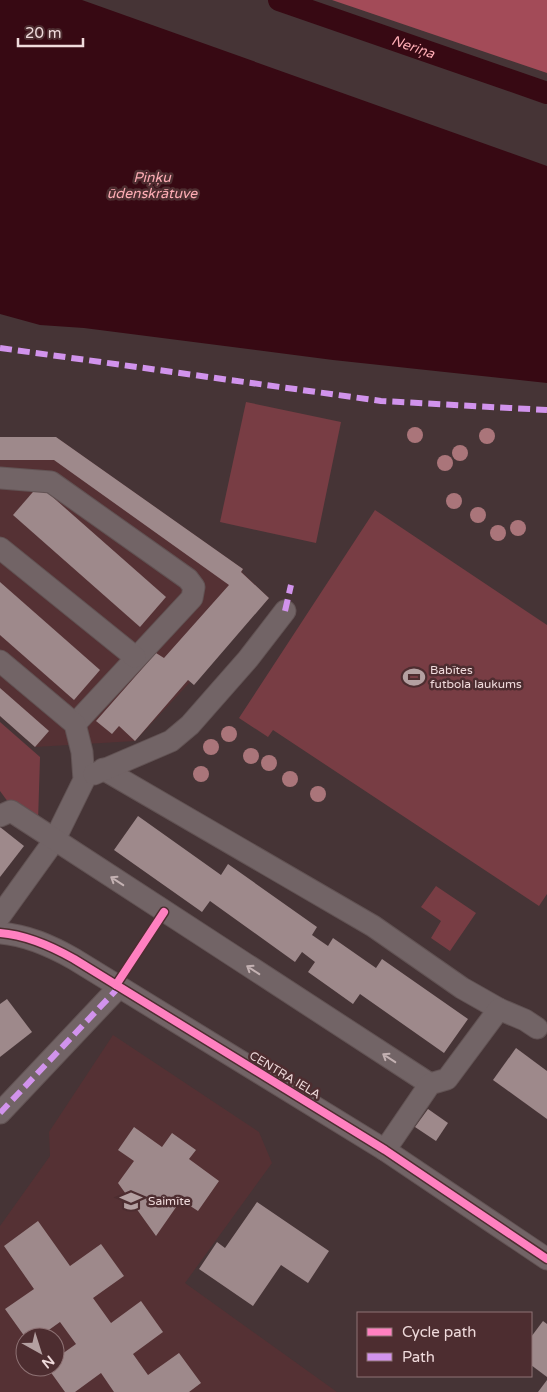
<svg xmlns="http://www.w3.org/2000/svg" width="547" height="1392" viewBox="0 0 547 1392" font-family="'Varela Round',sans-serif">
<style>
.built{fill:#553134;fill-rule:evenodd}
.green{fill:#783d44}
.forest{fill:#a34b58}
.water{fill:#370913}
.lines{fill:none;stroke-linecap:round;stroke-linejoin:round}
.canal{stroke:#370913;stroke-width:22}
.building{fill:#9e898b}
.minor-casing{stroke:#625354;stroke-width:23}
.minor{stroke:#726466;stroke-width:21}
.quiet{stroke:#d193ec;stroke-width:6;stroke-dasharray:12 6;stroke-linecap:butt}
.cycleway-casing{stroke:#4d2d30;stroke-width:11}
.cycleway{stroke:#ff80c0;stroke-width:8}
.tree{fill:#aa757a}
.oneway{stroke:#c3b1b2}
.labels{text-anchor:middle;stroke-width:5;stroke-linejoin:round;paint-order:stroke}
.poi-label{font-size:12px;fill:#efdadb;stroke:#4d2d30;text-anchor:start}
.street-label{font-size:12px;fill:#efdadb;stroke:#4d2d30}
.water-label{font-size:14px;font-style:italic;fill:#fdacb4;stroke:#4d2d30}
</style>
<rect width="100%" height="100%" fill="#463436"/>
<g class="built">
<path d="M0 437H56L243 569 242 572 269 598 135 741 35 747 0 716Z"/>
<path d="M113 1035 259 1132 272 1163 185 1283 337 1392H0V1226L50 1156 49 1132ZM25 1337H55V1367H25Z"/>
</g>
<g class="green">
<path d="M246 402 341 422 316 543 220 522Z"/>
<path d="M375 510 547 625V894L539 906 273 730 268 737 239 718Z"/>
<path d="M0 722 40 757 38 821 11 806 0 791Z"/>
<path d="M436 886 476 913 450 951 431 938 441 921 421 907Z"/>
</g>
<path class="forest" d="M332 0H547V73Z"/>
<path class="water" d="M0 0H82L547 166V383L333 360 84 328 40 325 0 314Z"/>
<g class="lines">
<path class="canal" id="s1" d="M279 0 547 93"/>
</g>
<g class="building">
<path d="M0 437H56L243 569 241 572 269 598 194 685 188 680 135 741 119 726 112 734 96 721 156 653 164 658 229 585 54 460H0Z"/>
<path d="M39 485 166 597 140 627 13 515Z"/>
<path d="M0 582 100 670 74 700 0 635Z"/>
<path d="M0 688 49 731 35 747 0 716Z"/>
<path d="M138 816 221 875 228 864 317 927 312 935 328 946 333 938 376 968 382 959 468 1019 444 1053 360 994 353 1004 332 989 308 972 315 962 302 952 295 962 210 901 202 912 114 850Z"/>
<path d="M0 827 24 846 0 877Z"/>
<path d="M7 999 32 1032 0 1057V1004Z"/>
<path d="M516 1048 547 1071V1119L493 1080Z"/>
<path d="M428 1109 448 1123 436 1141 415 1127Z"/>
<path d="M134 1127 162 1147 172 1133 196 1150 189 1159 219 1181 198 1211 181 1200 156 1236 118 1183 134 1161 118 1150Z"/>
<path d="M257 1202 329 1251 308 1283 281 1265 253 1306 199 1269 217 1242 225 1248Z"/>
<path d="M38 1221 70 1266 101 1244 124 1276 93 1298 111 1323 141 1301 163 1332 133 1354 148 1375 179 1353 201 1383 189 1392H114L101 1373 75 1392H65L47 1367H55V1359L76 1344 60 1322 39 1337H25L5 1309 34 1289 4 1246Z"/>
<path d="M543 1321 547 1324V1377L531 1365V1337Z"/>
<path d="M547 1380V1392H538Z"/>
</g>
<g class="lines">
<g class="minor-casing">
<g id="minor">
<path d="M0 478 51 482 188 579 194 587 192 598 75 724"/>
<path d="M0 548 135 657"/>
<path d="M0 661 75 724 82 752 84 780 54 841 0 916"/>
<path d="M103 769 373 926 462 988 499 1009"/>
<path d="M94 774 171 741 190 725 248 659 285 611"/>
<path d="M0 816 11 811 430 1084"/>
<path d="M0 933C27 935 51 946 74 959L385 1150 547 1259"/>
<path d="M0 1113 119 987"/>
<path d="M385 1150 430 1084 447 1079 499 1009 525 1020 537 1028"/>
</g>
</g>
<use href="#minor" class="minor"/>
<g class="quiet">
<path d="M0 348 381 401 547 410"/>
<path d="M285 611 291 585"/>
<path d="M0 1113 119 987"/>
</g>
<g class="cycleway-casing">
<g id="cycleway">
<path d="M0 933C27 935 51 946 74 959L385 1150 547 1259"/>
<path d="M116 985 164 912"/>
</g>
</g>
<use href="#cycleway" class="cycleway"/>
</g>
<g class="tree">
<circle cx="415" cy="435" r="8"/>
<circle cx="487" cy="436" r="8"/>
<circle cx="460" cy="453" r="8"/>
<circle cx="445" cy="463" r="8"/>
<circle cx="454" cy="501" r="8"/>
<circle cx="478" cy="515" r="8"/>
<circle cx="518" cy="528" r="8"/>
<circle cx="498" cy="533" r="8"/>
<circle cx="229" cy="734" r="8"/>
<circle cx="211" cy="747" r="8"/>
<circle cx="251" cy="756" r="8"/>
<circle cx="269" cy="763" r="8"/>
<circle cx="201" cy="774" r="8"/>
<circle cx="290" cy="779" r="8"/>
<circle cx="318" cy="794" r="8"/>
</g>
<defs><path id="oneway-shaft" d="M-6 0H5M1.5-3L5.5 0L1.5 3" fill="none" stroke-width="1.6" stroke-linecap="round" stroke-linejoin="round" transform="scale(1.25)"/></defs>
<g class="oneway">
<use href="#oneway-shaft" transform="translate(117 881) rotate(-147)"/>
<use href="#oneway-shaft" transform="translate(253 970) rotate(-147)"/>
<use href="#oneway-shaft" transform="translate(389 1058) rotate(-147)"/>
</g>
<defs>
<g id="stadium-bare" transform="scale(1.725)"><path d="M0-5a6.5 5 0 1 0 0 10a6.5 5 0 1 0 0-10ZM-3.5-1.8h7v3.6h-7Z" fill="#b4a0a1" stroke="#4d2d30" stroke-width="2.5" paint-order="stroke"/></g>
<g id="school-bare" transform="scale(1.725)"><path d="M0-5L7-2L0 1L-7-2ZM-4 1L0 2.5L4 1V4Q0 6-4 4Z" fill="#b4a0a1" stroke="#4d2d30" stroke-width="2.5" paint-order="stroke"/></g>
</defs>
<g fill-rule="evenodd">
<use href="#stadium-bare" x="414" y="677"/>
<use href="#school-bare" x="131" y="1201"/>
</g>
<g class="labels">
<g class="poi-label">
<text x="430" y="674">Babītes<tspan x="430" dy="14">futbola laukums</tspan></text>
<text x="148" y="1205">Saimīte</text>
</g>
<g class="street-label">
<text transform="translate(285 1075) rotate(31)" y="4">CENTRA IELA</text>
</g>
<g class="water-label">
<text dy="5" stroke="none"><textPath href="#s1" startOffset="142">Neriņa</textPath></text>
<text x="152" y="182">Piņķu<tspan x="152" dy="16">ūdenskrātuve</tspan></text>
</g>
</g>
<rect x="357" y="1312" width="175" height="65" fill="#4d2d30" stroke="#8e7274"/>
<rect x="367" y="1328" width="25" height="8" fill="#ff80c0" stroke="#8e7274"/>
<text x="402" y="1337" font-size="15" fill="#efdadb">Cycle path</text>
<rect x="367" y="1353" width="25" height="8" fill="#d193ec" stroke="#8e7274"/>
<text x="402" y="1362" font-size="15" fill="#efdadb">Path</text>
<g transform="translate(40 1352) rotate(141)"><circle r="24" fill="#4d2d30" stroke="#8e7274"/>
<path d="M0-4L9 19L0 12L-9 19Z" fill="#b4a0a1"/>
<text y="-8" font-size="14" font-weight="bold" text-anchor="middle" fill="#efdadb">N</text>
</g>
<path d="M18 38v8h65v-8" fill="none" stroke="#efdadb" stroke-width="2.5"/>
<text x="25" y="38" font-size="15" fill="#efdadb" stroke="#4d2d30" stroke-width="4" paint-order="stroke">20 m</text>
</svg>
